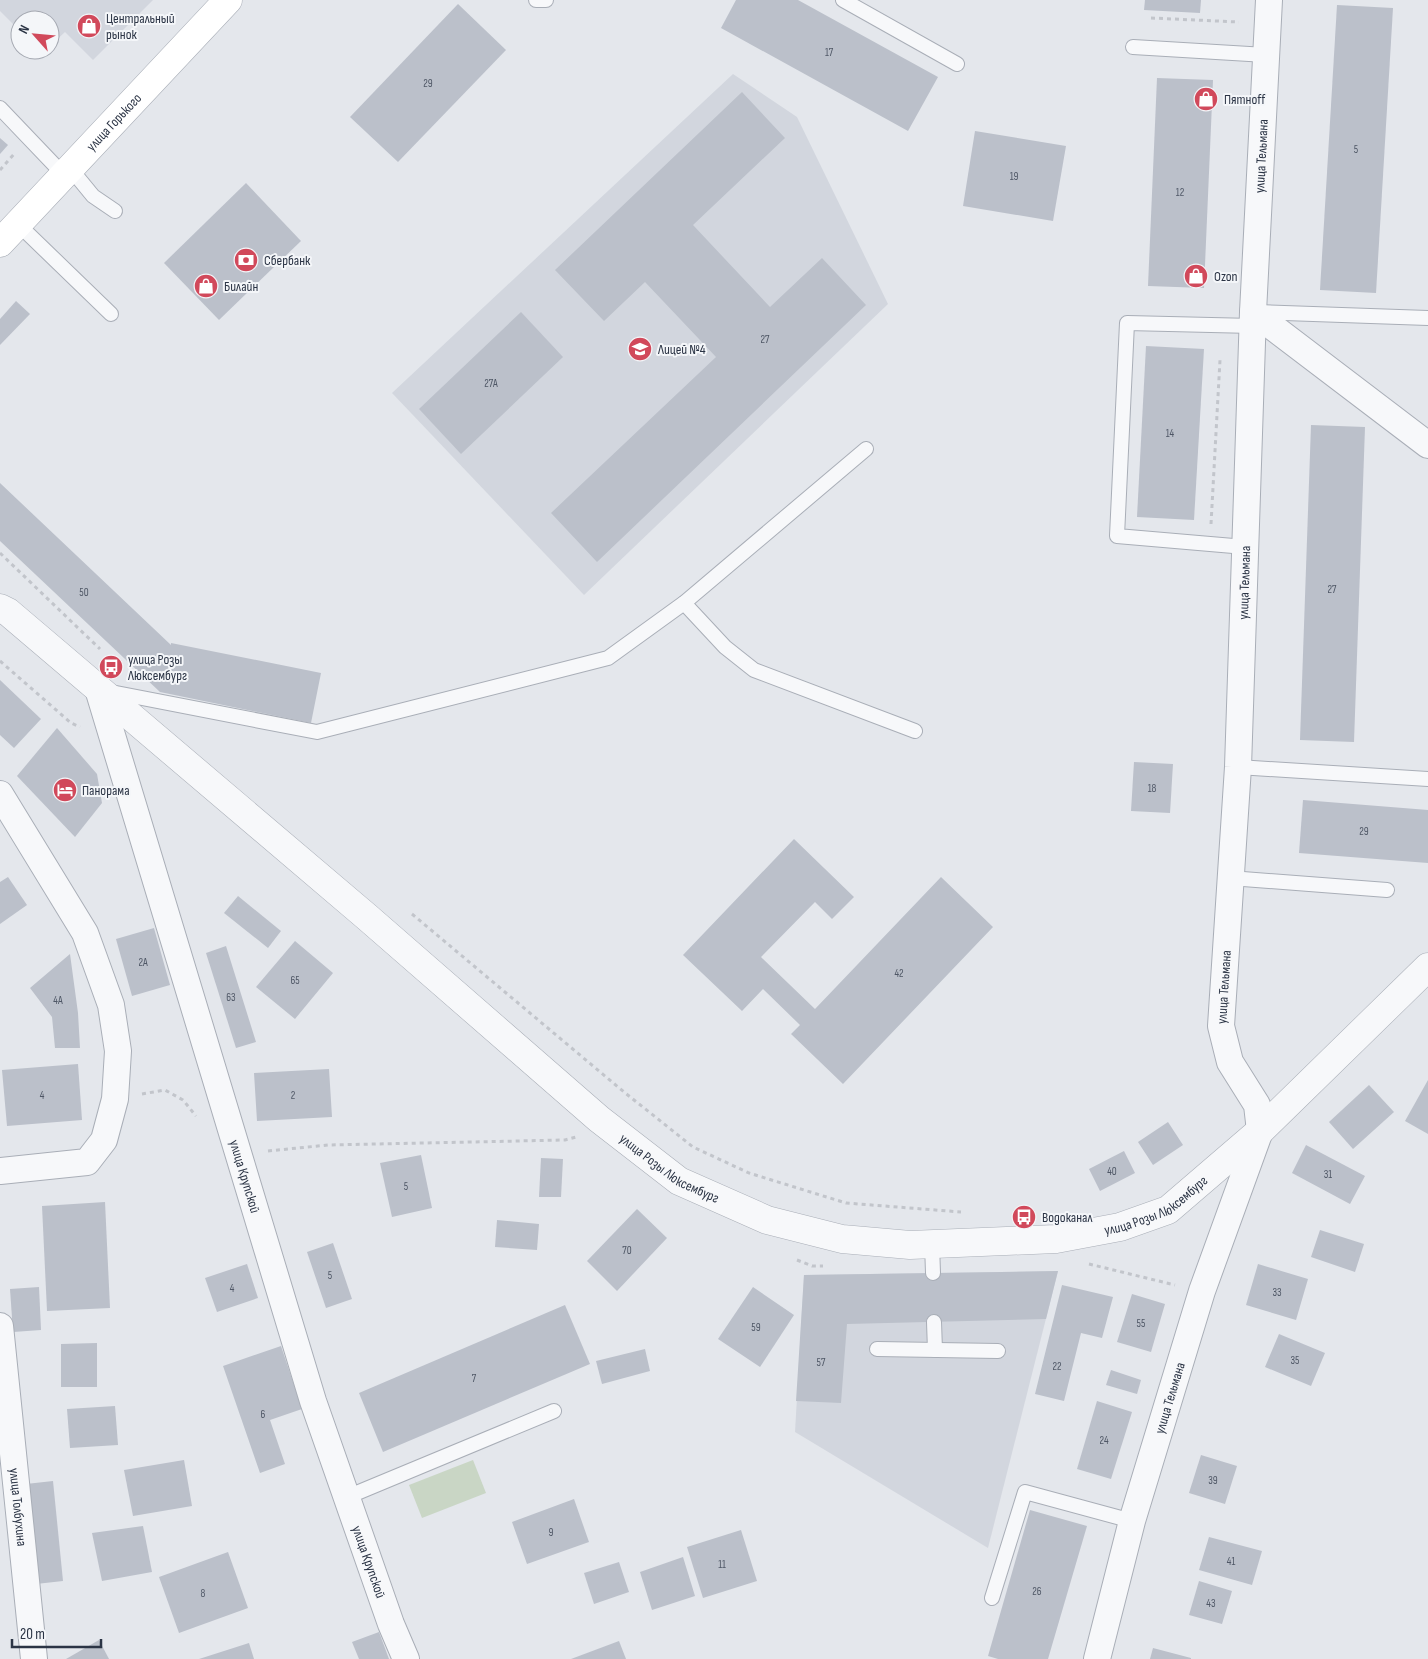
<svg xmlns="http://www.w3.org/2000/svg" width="1428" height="1659" viewBox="0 0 1428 1659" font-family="'Sofia Sans Condensed',sans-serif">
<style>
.built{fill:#d2d6de}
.green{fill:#c9d6c5}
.building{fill:#bbc0ca}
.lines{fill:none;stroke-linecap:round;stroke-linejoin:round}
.service-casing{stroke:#a9aeb7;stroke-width:16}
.minor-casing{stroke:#a9aeb7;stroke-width:28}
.tertiary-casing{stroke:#a9aeb7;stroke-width:29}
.secondary-casing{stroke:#a9aeb7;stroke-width:29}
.path{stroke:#c2c5cb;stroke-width:3;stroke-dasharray:4 4;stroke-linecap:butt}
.service{stroke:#f7f8fa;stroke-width:14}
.minor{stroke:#f7f8fa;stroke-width:26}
.tertiary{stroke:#f7f8fa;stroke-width:28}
.secondary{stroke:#fff;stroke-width:28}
.labels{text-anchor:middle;stroke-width:4;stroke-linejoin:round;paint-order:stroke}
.number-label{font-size:11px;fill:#4f5766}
.poi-label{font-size:14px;fill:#2b3445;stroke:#f4f6f9;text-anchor:start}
.street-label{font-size:14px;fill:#2b3445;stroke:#f4f6f9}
</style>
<rect width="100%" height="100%" fill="#e4e7ec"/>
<g class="built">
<path d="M0 0H153L93 60 65 32 50 46V20H20V31L0 11Z"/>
<path d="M733 74 797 117 888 304 584 595 392 393Z"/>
<path d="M1058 1271 988 1548 795 1432 804 1275Z"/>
</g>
<path class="green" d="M473 1460 486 1493 422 1518 409 1485Z"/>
<g class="building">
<path d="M736 0H798L938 77 908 131 721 28Z"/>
<path d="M1145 0H1201L1200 13 1144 10Z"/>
<path d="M458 4 506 50 398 162 350 117Z"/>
<path d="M1337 5 1393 8 1376 293 1320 290Z"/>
<path d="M1157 78 1213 80 1204 288 1148 286Z"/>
<path d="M742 92 785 138 693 225 770 307 822 258 866 305 597 562 551 513 716 357 645 282 604 321 555 270Z"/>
<path d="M975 131 1066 146 1053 221 963 206Z"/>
<path d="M0 138 8 145 0 154Z"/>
<path d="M246 183 301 241 219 320 164 263Z"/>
<path d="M16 301 30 314 0 345V319Z"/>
<path d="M521 312 563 357 461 454 419 409Z"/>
<path d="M1146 346 1204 349 1194 520 1137 517Z"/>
<path d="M1311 425 1365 427 1354 742 1300 740Z"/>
<path d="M0 483 171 645V643L321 673 311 723 160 692 0 541Z"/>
<path d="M0 680 41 719 14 748 0 735Z"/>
<path d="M57 728 97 774 102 803 75 837 17 776Z"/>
<path d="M1134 762 1173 764 1170 813 1131 811Z"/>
<path d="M1303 800 1428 810V863L1299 853Z"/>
<path d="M794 839 854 897 832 919 815 902 761 957 815 1009 941 877 993 927 843 1084 791 1034 800 1025 763 989 742 1011 683 955Z"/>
<path d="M8 877 27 905 0 924V882Z"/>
<path d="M238 896 281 931 268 948 224 913Z"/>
<path d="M154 928 170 985 132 996 116 939Z"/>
<path d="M295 941 333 973 295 1019 256 987Z"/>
<path d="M226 946 256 1042 236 1048 206 953Z"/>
<path d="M70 954 78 1013 80 1048H55L52 1017 30 988Z"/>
<path d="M78 1064 82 1120 7 1126 2 1070Z"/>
<path d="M329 1069 332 1117 257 1121 254 1073Z"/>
<path d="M1428 1080V1134L1405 1121Z"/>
<path d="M1369 1085 1394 1112 1353 1149 1329 1122Z"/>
<path d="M1168 1122 1183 1145 1153 1165 1138 1142Z"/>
<path d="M1306 1145 1365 1176 1350 1204 1292 1173Z"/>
<path d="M1124 1151 1135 1173 1100 1191 1089 1169Z"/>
<path d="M421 1155 432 1208 392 1217 380 1163Z"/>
<path d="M541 1158 563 1159 561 1197H539Z"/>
<path d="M105 1202 110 1308 47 1311 42 1206Z"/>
<path d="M637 1209 667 1238 617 1291 587 1261Z"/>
<path d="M497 1220 539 1224 537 1250 495 1247Z"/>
<path d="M1320 1230 1364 1244 1355 1272 1311 1257Z"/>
<path d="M333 1243 352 1299 326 1308 307 1252Z"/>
<path d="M247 1264 258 1298 217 1312 205 1278Z"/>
<path d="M1258 1264 1308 1279 1296 1320 1246 1305Z"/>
<path d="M1058 1271 1046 1319 847 1324 841 1403 796 1401 804 1275Z"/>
<path d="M1062 1285 1113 1297 1102 1338 1081 1333 1064 1401 1035 1394Z"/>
<path d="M39 1287 41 1330 13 1332 10 1289Z"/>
<path d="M753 1287 794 1315 760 1367 718 1339Z"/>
<path d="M1132 1294 1165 1304 1151 1352 1117 1342Z"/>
<path d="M565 1305 590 1364 383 1452 359 1393Z"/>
<path d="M1279 1334 1325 1353 1311 1386 1265 1367Z"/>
<path d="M97 1343V1387H61V1344Z"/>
<path d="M281 1346 302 1409 270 1420 285 1464 260 1473 223 1366Z"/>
<path d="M645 1349 650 1371 602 1384 596 1361Z"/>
<path d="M1111 1370 1141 1380 1137 1394 1106 1385Z"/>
<path d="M1097 1401 1132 1412 1111 1479 1077 1469Z"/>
<path d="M115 1406 118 1445 70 1448 67 1409Z"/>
<path d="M1201 1455 1237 1466 1225 1504 1189 1493Z"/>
<path d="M184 1460 192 1506 133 1516 124 1470Z"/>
<path d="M53 1481 63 1581 36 1584 26 1484Z"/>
<path d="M574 1499 589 1542 527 1564 512 1522Z"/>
<path d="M1030 1510 1087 1526 1048 1659H998L988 1656Z"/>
<path d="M143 1526 152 1572 102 1581 92 1533Z"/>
<path d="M741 1530 757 1581 703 1598 687 1547Z"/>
<path d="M1209 1537 1262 1551 1252 1585 1199 1570Z"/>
<path d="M228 1552 248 1608 179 1633 159 1577Z"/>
<path d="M683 1557 695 1596 652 1610 640 1572Z"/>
<path d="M619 1562 629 1592 594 1604 584 1573Z"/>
<path d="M1199 1581 1232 1591 1222 1624 1189 1615Z"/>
<path d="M379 1632 389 1659H359L352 1642Z"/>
<path d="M99 1640 109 1659H66Z"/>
<path d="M619 1641 626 1659H571Z"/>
<path d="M249 1643 254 1659H199Z"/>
<path d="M1153 1648 1191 1658V1659H1150Z"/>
</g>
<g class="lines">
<g class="service-casing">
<g id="service">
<path d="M536 0H546"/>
<path d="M843 0 957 64"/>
<path d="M1133 47 1266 55"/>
<path d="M0 108 63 174"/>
<path d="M70 168 93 196 115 211"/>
<path d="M18 224 111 314"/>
<path d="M1256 312 1428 318"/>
<path d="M1245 547 1117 536 1127 323 1253 326"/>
<path d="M684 603 725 647 754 670 915 731"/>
<path d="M111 692 317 732 608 658 684 603 866 449"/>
<path d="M1238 767 1428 779"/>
<path d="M1230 878 1387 890"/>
<path d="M932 1244 933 1273"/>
<path d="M934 1322 935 1350"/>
<path d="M877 1349 998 1351"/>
<path d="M347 1497 554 1411"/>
<path d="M992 1598 1025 1492 1132 1521"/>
</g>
</g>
<g class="minor-casing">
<g id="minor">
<path d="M1253 312 1428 445"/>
<path id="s1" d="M98 689 313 1401 391 1624 406 1659"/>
<path d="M0 794 85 933 111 1005 118 1051 115 1099 104 1140 87 1162 0 1171"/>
<path id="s2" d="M0 1326 34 1659"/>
<path id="s3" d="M1097 1659 1132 1521 1202 1291 1260 1131 1257 1105 1230 1062 1221 1026 1238 767 1253 312 1269 0"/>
</g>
</g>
<g class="tertiary-casing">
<g id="tertiary">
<path id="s4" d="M0 608 8 612 367 917 599 1119 679 1181 767 1220 842 1239 910 1245 1056 1239 1120 1227 1168 1210 1260 1131 1428 967"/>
</g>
</g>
<g class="secondary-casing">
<g id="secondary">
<path id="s5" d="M0 243 228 0"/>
</g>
</g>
<g class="path">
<path d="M1151 18 1239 22"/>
<path d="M0 170 14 154"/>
<path d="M1211 524 1220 360"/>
<path d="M0 553 100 649"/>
<path d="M0 661 71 723 80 727"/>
<path d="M412 914 624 1092 693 1147 749 1173 846 1203 961 1212"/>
<path d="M142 1094 165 1090 183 1100 196 1116"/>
<path d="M268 1151 328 1145 565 1140 576 1137"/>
<path d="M797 1260 812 1266H823"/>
<path d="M1089 1264 1175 1285"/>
</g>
<use href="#service" class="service"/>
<use href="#minor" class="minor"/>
<use href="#tertiary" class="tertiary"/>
<use href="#secondary" class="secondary"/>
</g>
<defs>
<g id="shop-disc" transform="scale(1.25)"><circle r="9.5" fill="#d1495b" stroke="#f4f6f9"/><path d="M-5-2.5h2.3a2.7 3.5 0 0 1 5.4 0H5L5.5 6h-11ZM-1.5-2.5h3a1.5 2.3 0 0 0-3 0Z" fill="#fff"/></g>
<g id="bank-disc" transform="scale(1.25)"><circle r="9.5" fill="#d1495b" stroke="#f4f6f9"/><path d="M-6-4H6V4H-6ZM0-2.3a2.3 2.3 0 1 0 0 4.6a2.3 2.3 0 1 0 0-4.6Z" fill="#fff"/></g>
<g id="school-disc" transform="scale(1.25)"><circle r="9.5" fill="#d1495b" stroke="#f4f6f9"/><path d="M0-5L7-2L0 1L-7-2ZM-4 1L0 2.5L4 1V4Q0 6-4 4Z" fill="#fff"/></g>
<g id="bus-disc" transform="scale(1.25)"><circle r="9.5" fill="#d1495b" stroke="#f4f6f9"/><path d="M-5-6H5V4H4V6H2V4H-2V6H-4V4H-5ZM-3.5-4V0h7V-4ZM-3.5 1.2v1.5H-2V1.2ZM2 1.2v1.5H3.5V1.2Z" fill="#fff"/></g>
<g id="hotel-disc" transform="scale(1.25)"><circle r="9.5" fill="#d1495b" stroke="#f4f6f9"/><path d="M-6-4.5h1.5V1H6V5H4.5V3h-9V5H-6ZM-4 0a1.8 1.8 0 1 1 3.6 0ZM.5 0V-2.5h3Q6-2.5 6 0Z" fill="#fff"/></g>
</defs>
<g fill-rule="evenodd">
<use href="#shop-disc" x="89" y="26"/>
<use href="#shop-disc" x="1206" y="99"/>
<use href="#bank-disc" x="246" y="260"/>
<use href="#shop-disc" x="1196" y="276"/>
<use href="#shop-disc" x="206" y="286"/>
<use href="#school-disc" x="640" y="349"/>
<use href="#bus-disc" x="111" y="667"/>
<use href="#hotel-disc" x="65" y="790"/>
<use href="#bus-disc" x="1024" y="1217"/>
</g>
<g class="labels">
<g class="number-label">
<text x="829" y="56">17</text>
<text x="428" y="87">29</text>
<text x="1356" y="153">5</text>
<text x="1014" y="180">19</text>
<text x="1180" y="196">12</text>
<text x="765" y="343">27</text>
<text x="491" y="387">27А</text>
<text x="1170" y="437">14</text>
<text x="1332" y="593">27</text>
<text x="84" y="596">50</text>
<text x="1152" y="792">18</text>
<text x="1364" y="835">29</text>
<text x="143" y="966">2А</text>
<text x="899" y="977">42</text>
<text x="295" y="984">65</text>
<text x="231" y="1001">63</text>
<text x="58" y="1004">4А</text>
<text x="42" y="1099">4</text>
<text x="293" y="1099">2</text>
<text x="1112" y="1175">40</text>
<text x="1328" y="1178">31</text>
<text x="406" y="1190">5</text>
<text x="627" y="1254">70</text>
<text x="330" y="1279">5</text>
<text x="232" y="1292">4</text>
<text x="1277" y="1296">33</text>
<text x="1141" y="1327">55</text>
<text x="756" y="1331">59</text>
<text x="1295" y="1364">35</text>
<text x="821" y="1366">57</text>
<text x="1057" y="1370">22</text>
<text x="474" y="1382">7</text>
<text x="263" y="1418">6</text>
<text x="1104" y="1444">24</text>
<text x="1213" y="1484">39</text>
<text x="551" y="1536">9</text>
<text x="1231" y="1565">41</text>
<text x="722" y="1568">11</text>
<text x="1037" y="1595">26</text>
<text x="203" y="1597">8</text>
<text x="1211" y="1607">43</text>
</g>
<g class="poi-label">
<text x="106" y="23">Центральный<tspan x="106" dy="16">рынок</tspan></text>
<text x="1224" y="104">Пятнoff</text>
<text x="264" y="265">Сбербанк</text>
<text x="1214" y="281">Ozon</text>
<text x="224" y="291">Билайн</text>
<text x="658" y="354">Лицей №4</text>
<text x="128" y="664">улица Розы<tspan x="128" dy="16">Люксембург</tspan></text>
<text x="82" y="795">Панорама</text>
<text x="1042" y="1222">Водоканал</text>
</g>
<g class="street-label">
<text dy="5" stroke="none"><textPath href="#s5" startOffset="166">улица Горького</textPath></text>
<text dy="5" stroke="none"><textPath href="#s3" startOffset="1538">улица Тельмана</textPath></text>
<text dy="5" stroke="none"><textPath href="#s3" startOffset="1111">улица Тельмана</textPath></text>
<text dy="5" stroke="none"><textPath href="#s3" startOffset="706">улица Тельмана</textPath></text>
<text dy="5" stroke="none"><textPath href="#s4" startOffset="874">улица Розы Люксембург</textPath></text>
<text dy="5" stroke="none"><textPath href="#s1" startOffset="509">улица Крупской</textPath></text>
<text dy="5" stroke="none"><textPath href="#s4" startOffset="1384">улица Розы Люксембург</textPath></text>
<text dy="5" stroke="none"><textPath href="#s3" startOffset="271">улица Тельмана</textPath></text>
<text dy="5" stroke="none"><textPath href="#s2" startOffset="182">улица Толбухина</textPath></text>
<text dy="5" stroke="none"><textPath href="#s1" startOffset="914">улица Крупской</textPath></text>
</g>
</g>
<g transform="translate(35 35) rotate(297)"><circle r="24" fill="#f4f6f9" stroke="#a4a8b1"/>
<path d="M0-4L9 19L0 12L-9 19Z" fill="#d1495b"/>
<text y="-8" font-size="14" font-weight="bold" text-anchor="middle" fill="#2b3445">N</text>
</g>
<path d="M12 1639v8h89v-8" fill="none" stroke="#2b3445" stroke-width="2.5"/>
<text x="20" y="1639" font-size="15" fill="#2b3445" stroke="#f4f6f9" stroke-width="4" paint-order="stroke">20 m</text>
</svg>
